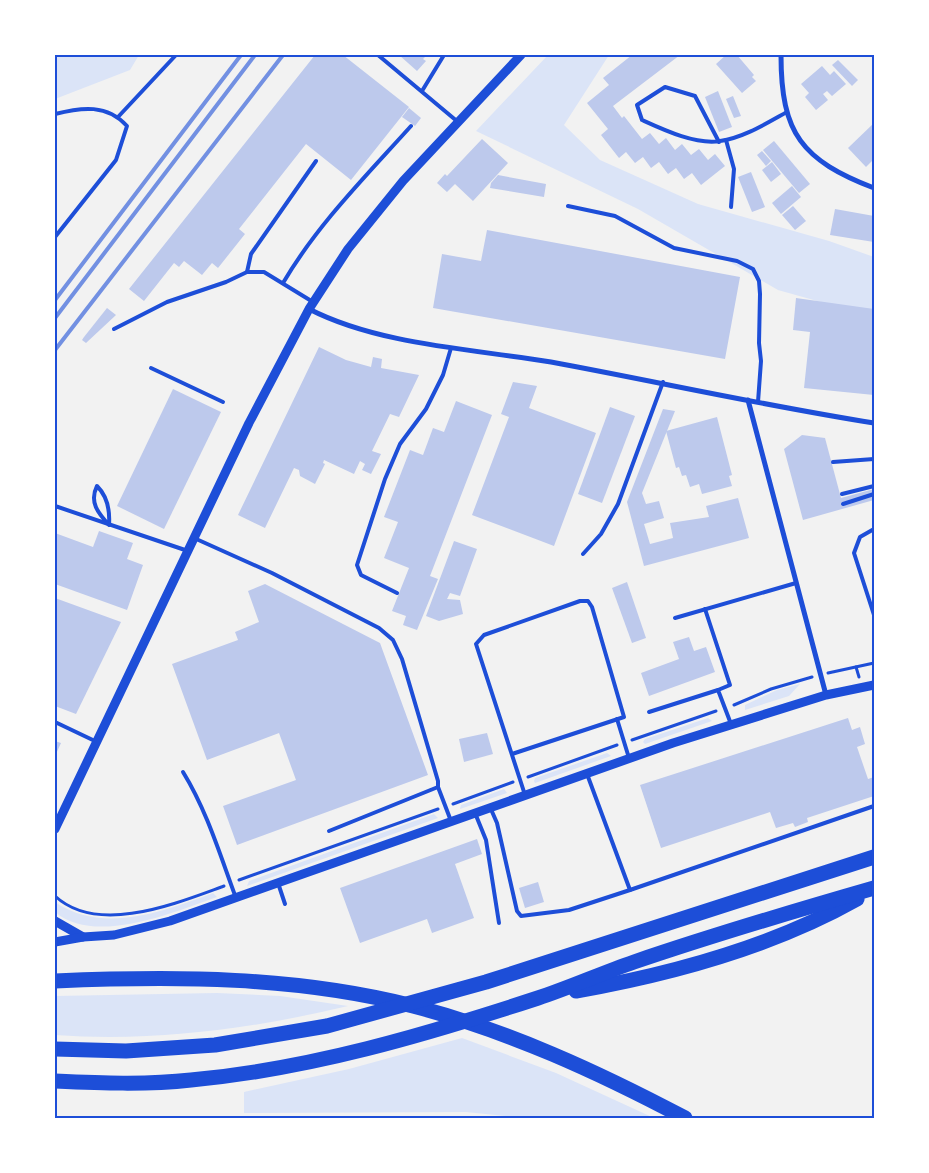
<svg xmlns="http://www.w3.org/2000/svg" width="929" height="1173" viewBox="0 0 929 1173" font-family="Signika,sans-serif">
<style>
.green{fill:#dbe4f7}
.building{fill:#bdc9ec}
.lines{fill:none;stroke-linecap:round;stroke-linejoin:round}
.path{stroke:#1d4ed8;stroke-width:3}
.service{stroke:#1d4ed8;stroke-width:4}
.minor{stroke:#1d4ed8;stroke-width:5}
.tertiary{stroke:#1d4ed8;stroke-width:9}
.motorway{stroke:#1d4ed8;stroke-width:15}
.rail{stroke:#7290e2;stroke-width:4}
.neatline{fill:none;stroke:#1d4ed8;stroke-width:2}
</style>
<rect width="100%" height="100%" fill="#f2f2f2"/>
<g class="green">
<path d="M55 55H139L130 70 55 99Z"/>
<path d="M548 55H609L564 125 600 160 698 204 829 241 874 257V317L778 290 638 209 476 131Z"/>
<path d="M800 684 789 696 745 710V705L777 690Z"/>
<path d="M708 718 712 721 645 744 643 742 645 739Z"/>
<path d="M607 753 611 756 535 783 534 781 535 778Z"/>
<path d="M504 789 507 793 460 809 461 805Z"/>
<path d="M434 814 438 818 247 886 249 881Z"/>
<path d="M213 893 217 897C174 912 95 946 55 912V902C103 935 165 911 213 893Z"/>
<path d="M217 993 280 996 348 1006C252 1029 154 1042 55 1035V996Z"/>
<path d="M462 1038 556 1073 654 1118H526L466 1112 244 1113V1092L349 1069Z"/>
</g>
<g class="building">
<path d="M315 55H343L409 107 351 180 306 144 239 229 245 234 218 268 212 263 202 275 184 261 179 267 174 263 144 301 129 289Z"/>
<path d="M399 55H427L423 59 426 61 417 71Z"/>
<path d="M632 55H680L613 106 622 118 624 116 642 139 650 133 659 144 666 138 675 150 682 144 691 155 699 149 708 160 715 154 725 166 701 185 692 173 684 179 676 168 668 174 659 162 651 168 643 157 635 163 626 152 619 158 601 135 608 129 587 103 609 85 603 78Z"/>
<path d="M726 55H737L754 75 752 77 756 81 742 93 716 64Z"/>
<path d="M838 60 858 80 852 86 832 65Z"/>
<path d="M822 66 830 75 834 71 846 84 832 96 827 91 823 94 828 100 816 110 805 97 809 93 801 84Z"/>
<path d="M718 91 732 127 719 132 705 97Z"/>
<path d="M733 96 741 116 734 118 726 99Z"/>
<path d="M409 108 421 118 415 126 402 117Z"/>
<path d="M874 123V159L866 167 848 148Z"/>
<path d="M482 139 508 163 473 201 455 184 447 192 437 183 445 174 447 176Z"/>
<path d="M774 141 810 184 799 193 763 150Z"/>
<path d="M762 151 771 161 766 166 757 155Z"/>
<path d="M772 162 781 174 771 182 762 170Z"/>
<path d="M751 172 765 207 752 212 738 177Z"/>
<path d="M498 175 546 184 544 197 490 188 491 183Z"/>
<path d="M792 186 801 197 781 214 772 203Z"/>
<path d="M793 206 806 221 795 230 782 215Z"/>
<path d="M835 209 874 216V242L830 235Z"/>
<path d="M487 230 740 277 725 359 433 308 442 254 481 261Z"/>
<path d="M796 298 874 309V395L804 388 810 332 793 330Z"/>
<path d="M107 308 116 315 86 343 82 340 84 337Z"/>
<path d="M319 347 346 360 371 367 373 357 382 359 381 368 419 375 399 417 390 414 372 451 381 454 371 474 362 470 365 464 360 461 354 474 324 460 323 463 325 464 315 484 300 476 299 470 294 468 265 528 238 515Z"/>
<path d="M513 382 537 386 529 408 596 433 554 546 472 515 509 417 501 414Z"/>
<path d="M173 389 221 412 164 529 117 506Z"/>
<path d="M456 401 492 415 430 576 438 579 417 630 403 625 406 616 392 611 409 568 384 558 398 522 384 517 410 450 423 455 433 428 444 432Z"/>
<path d="M610 407 635 416 602 503 578 494Z"/>
<path d="M663 409 675 411 642 493 646 504 659 501 664 518 644 524 650 544 673 538 670 523 709 517 706 506 738 498 749 538 644 566 627 502Z"/>
<path d="M717 417 732 475 729 476 732 486 702 494 699 484 690 487 686 475 682 476 679 467 676 468 666 431Z"/>
<path d="M802 435 825 438 841 498 874 489V500L803 520 784 449Z"/>
<path d="M99 531 133 543 127 559 143 565 127 610 55 584V533L93 547Z"/>
<path d="M454 541 477 549 460 596 450 593 447 599 460 600 463 614 439 621 426 616Z"/>
<path d="M627 582 646 638 632 643 612 588Z"/>
<path d="M265 584 380 643 428 775 237 845 223 806 296 780 279 733 207 760 172 664 238 640 235 632 259 622 248 591Z"/>
<path d="M55 598 121 622 76 714 55 706Z"/>
<path d="M689 637 694 651 706 647 715 672 649 696 641 673 679 659 673 642Z"/>
<path d="M848 718 852 730 860 727 865 744 857 747 868 779 874 777V796L807 818 808 822 795 827 793 823 776 828 770 812 661 848 640 785Z"/>
<path d="M487 733 493 754 464 762 459 739Z"/>
<path d="M55 741 61 743 55 756Z"/>
<path d="M477 839 482 854 455 864 474 918 432 933 427 919 360 943 340 888Z"/>
<path d="M538 882 544 902 525 908 519 888Z"/>
</g>
<g class="lines">
<g class="path">
<path d="M856 667 859 677"/>
<path d="M828 673 874 663"/>
<path d="M734 705 771 689 812 677"/>
<path d="M632 740 716 711"/>
<path d="M528 777 617 745"/>
<path d="M453 804 513 782"/>
<path d="M239 880 438 809"/>
<path d="M55 896C98 936 177 903 224 886"/>
</g>
<g class="service">
<path d="M378 55 458 122"/>
<path d="M422 91 444 55"/>
<path d="M55 114C82 107 107 104 127 126L116 160 55 237"/>
<path d="M118 117 176 55"/>
<path d="M726 140 734 169 731 207"/>
<path d="M719 142 695 96 665 87 637 105 642 120C664 130 696 145 720 141 743 138 767 123 787 112"/>
<path d="M568 206 615 216 674 248 737 261 753 269 759 281 760 294 759 343 761 361 758 402"/>
<path d="M247 272 251 254 316 161"/>
<path d="M283 283C317 225 366 176 411 126"/>
<path d="M114 329 167 302 226 282 247 272H264L313 302"/>
<path d="M151 368 223 402"/>
<path d="M833 462 874 459"/>
<path d="M97 486C107 496 110 511 109 525 98 513 89 502 97 486Z"/>
<path d="M842 494 874 486"/>
<path d="M843 504 874 494"/>
<path d="M55 506 188 551"/>
<path d="M874 529 860 537 854 553 874 615"/>
<path d="M194 538 272 573 379 628 393 640 402 659 438 781V787L451 821"/>
<path d="M583 554 601 534 618 504 663 382"/>
<path d="M397 593 361 575 357 565 385 479 400 444 426 409 443 375 451 348"/>
<path d="M705 609 730 685 718 690 731 724"/>
<path d="M675 618 796 583"/>
<path d="M649 712 718 690"/>
<path d="M617 719 629 758"/>
<path d="M55 722 97 742"/>
<path d="M512 754 624 717 592 607 588 601H580L484 635 476 644 525 795"/>
<path d="M183 772C207 811 220 855 236 898"/>
<path d="M587 774 630 890 874 806"/>
<path d="M490 807 497 823 517 911 521 916 569 910 630 890"/>
<path d="M475 813 486 840 499 923"/>
<path d="M329 831 438 787"/>
<path d="M278 883 285 904"/>
</g>
<g class="minor">
<path d="M781 55C781 134 802 160 874 188"/>
<path d="M309 309C379 345 473 349 551 362 659 382 766 406 874 423"/>
<path d="M748 400 826 695"/>
</g>
<g class="tertiary">
<path d="M55 829 249 423 309 309 348 249 403 181 521 55"/>
<path d="M55 921 83 937"/>
<path d="M55 942 83 937 114 935 170 921 673 743 826 695 874 685"/>
</g>
<g class="motorway">
<path d="M55 981C175 976 295 976 413 1006 509 1031 598 1072 685 1118"/>
<path d="M576 991C672 974 772 947 857 899"/>
<path d="M55 1049 126 1051 215 1045 327 1026 486 982 874 857"/>
<path d="M55 1081C100 1083 146 1085 191 1080 310 1069 425 1035 538 998 571 987 602 973 634 962 713 935 794 911 874 888"/>
</g>
<g class="rail">
<path d="M55 300 241 55"/>
<path d="M55 318 255 55"/>
<path d="M55 350 283 55"/>
</g>
</g>
<rect width="929" height="1173" fill="none" stroke="#ffffff" stroke-width="112"/>
<rect x="56" y="56" width="817" height="1061" class="neatline"/>
</svg>
